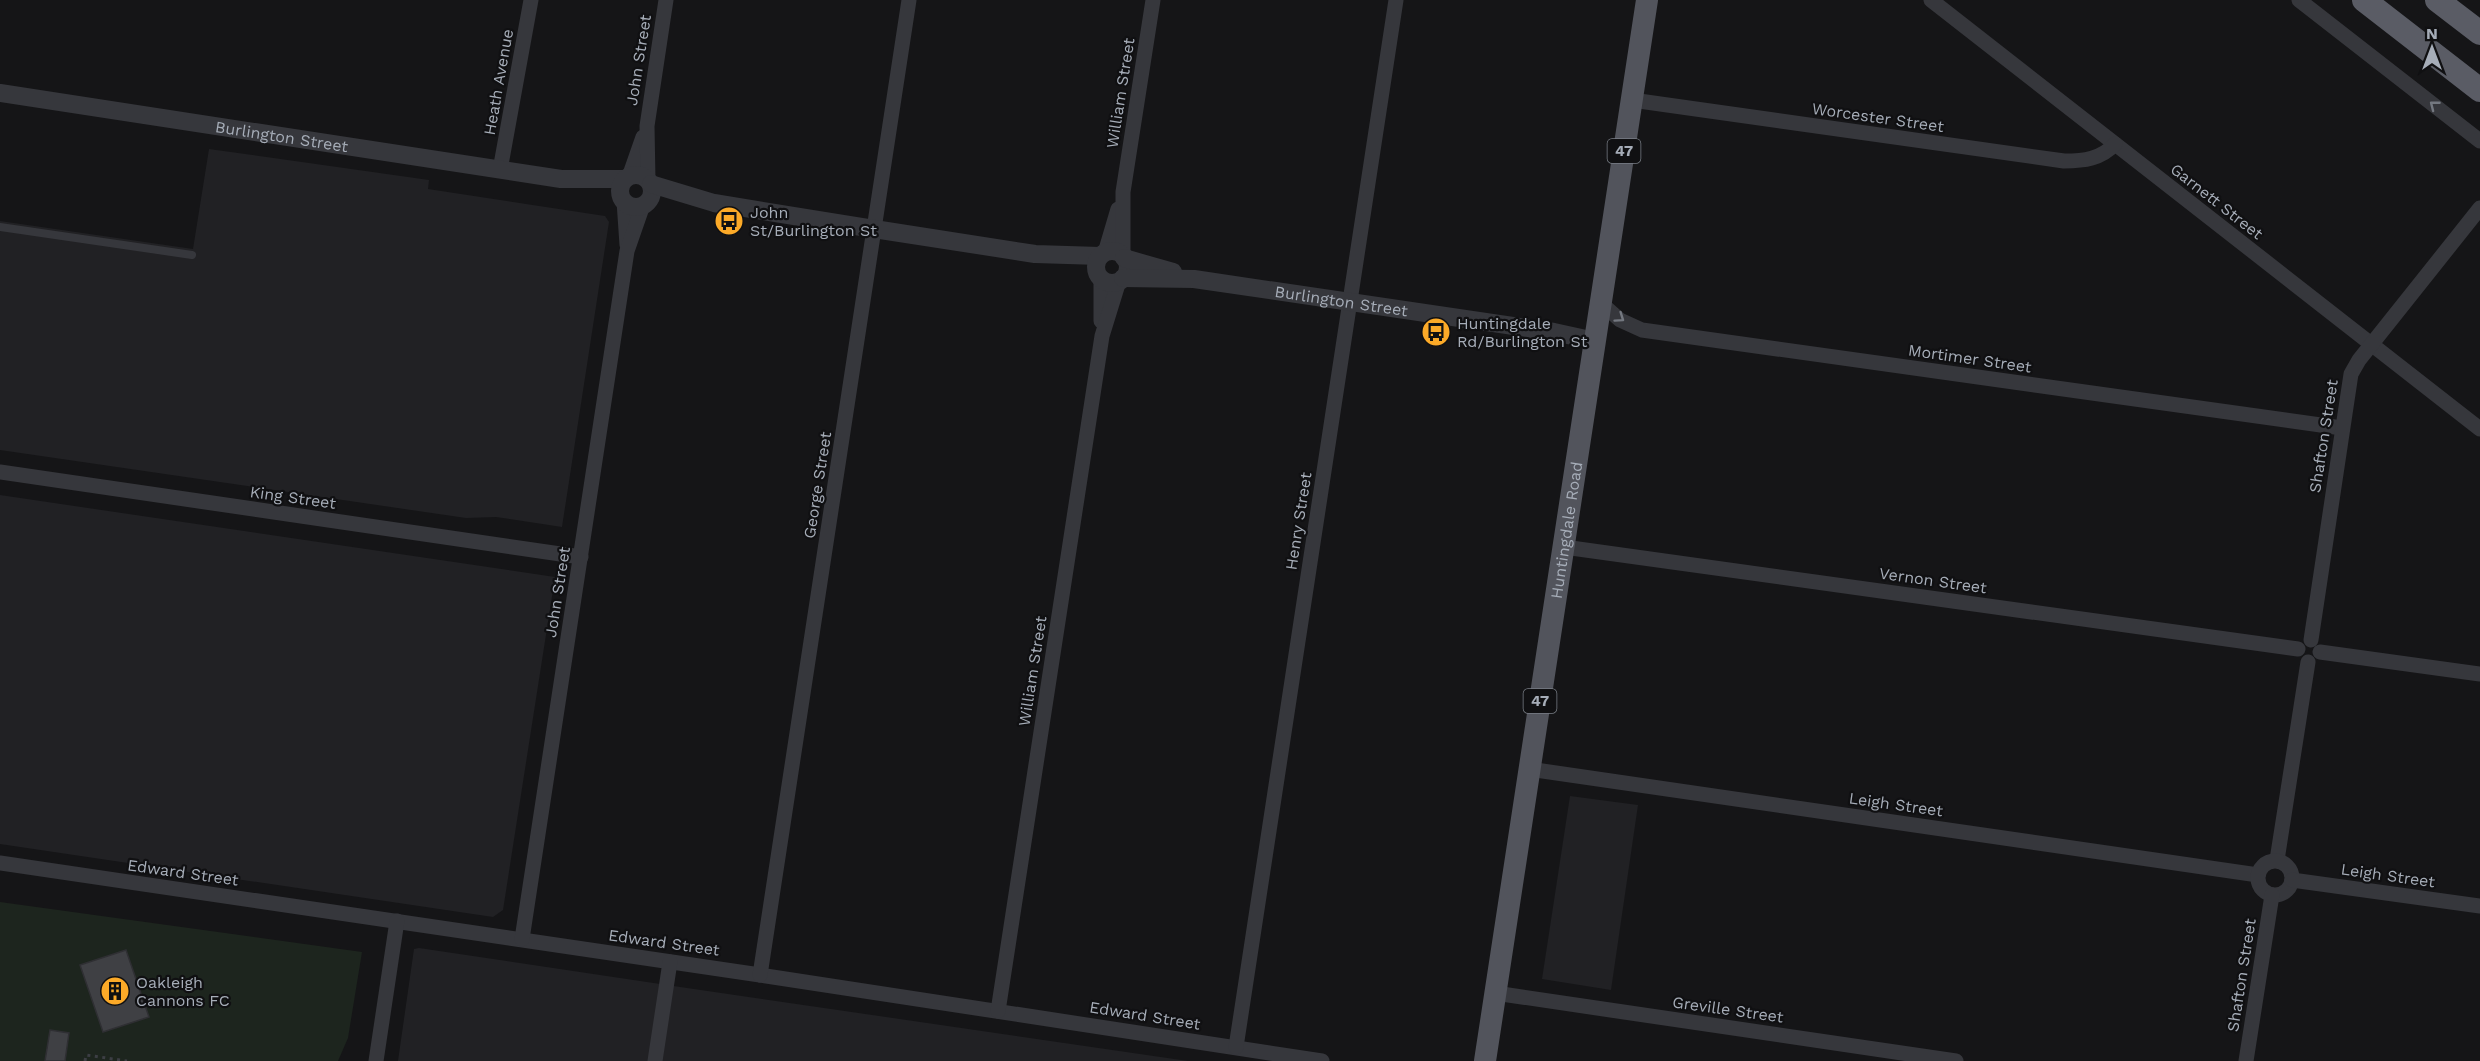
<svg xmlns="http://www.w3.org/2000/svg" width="2480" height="1061" viewBox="0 0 2480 1061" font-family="'Work Sans',sans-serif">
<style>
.built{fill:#212124}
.green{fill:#1d251e}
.building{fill:#3f4044;stroke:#2f2f33;stroke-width:1.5}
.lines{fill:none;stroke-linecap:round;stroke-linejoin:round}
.path{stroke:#3c3e44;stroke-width:3;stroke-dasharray:3 4.5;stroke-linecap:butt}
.service{stroke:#36373c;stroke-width:8}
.minor{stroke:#36373c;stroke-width:15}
.tertiary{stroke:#36373c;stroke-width:18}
.primary{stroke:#52545c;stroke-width:22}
.trunk{stroke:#5a5c65;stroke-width:24}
.oneway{stroke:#747880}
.labels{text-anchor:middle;stroke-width:4.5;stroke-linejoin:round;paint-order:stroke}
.shield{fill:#101012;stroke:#797e86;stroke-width:1.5}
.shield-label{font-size:15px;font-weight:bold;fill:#a6adb8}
.street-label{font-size:16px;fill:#a6adb8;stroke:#101012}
.poi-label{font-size:16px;fill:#a6adb8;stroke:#101012;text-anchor:start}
</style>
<rect width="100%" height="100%" fill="#151517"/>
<g class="built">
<path d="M209 149 429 180 428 189 605 216 609 222 562 527 496 517 466 518 0 450V221L193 249Z"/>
<path d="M0 495 555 577 503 910 493 917 0 844Z"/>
<path d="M1570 796 1638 805 1611 990 1542 979Z"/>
<path d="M419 948 687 988 1188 1061H398L414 949Z"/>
</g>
<path class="green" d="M0 902 362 952 348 1038 338 1061H0Z"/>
<g class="building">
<path d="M126 950 149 1017 103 1032 80 965Z"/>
<path d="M50 1030 69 1033 65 1061H45Z"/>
</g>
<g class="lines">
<path class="path" d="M85 1061 86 1055 127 1061"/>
<path class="service" d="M0 227 192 255"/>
<g class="minor">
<path d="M1931 0 2480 429"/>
<path d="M2299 0 2480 141"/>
<path d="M1632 100 2064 161C2084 161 2101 159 2115 144"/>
<path d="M500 170 531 0"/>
<path d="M629 177 643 137"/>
<path d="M648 180 647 126 666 0"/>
<path d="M624 201 627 245"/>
<path d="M1105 253 1118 209"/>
<path d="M1123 256V192L1153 0"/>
<path d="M1101 278V321"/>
<path d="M1601 303 1620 320 1642 330 2342 428"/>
<path d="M0 472 581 557"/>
<path d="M1564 547 2298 649"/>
<path d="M2311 640 2351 374 2359 360 2480 208"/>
<path d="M2320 652 2480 674"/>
<path d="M1529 769 2258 875"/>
<path d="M2277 860 2308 662"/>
<circle cx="2275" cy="878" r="17"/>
<path d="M0 863 760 975 1322 1061"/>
<path d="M2292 880 2480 906"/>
<path d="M522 939 627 251 643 205"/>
<path d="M760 975 909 0"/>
<path d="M1495 993 1956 1061"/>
<path d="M998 1011 1102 336 1119 281"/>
<path d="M1236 1047 1396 0"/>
<path d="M376 1061 397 921"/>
<path d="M655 1061 670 962"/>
<path d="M2246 1061 2272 895"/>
</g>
<g class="tertiary">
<path id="s1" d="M0 93 561 179H625"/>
<circle cx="636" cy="191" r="16"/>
<path d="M651 184 714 203 874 229 1035 254 1100 256"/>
<circle cx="1112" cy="267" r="16"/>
<path d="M1124 258 1173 272"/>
<path id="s2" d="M1123 278 1194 279 1554 332 1595 341"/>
</g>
<path class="primary" id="s3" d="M1485 1061 1647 0"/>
<g class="trunk">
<path d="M2364 0 2480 90"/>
<path d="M2437 0 2480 33"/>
</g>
</g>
<defs><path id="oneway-chevron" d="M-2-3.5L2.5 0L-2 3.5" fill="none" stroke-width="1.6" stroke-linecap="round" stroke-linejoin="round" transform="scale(1.5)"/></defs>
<g class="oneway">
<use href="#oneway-chevron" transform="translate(2434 105) rotate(-142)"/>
<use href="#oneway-chevron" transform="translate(1620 318) rotate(35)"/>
</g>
<defs>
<g id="bus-disc" transform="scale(1.5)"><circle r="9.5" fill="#fcaa28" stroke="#101012"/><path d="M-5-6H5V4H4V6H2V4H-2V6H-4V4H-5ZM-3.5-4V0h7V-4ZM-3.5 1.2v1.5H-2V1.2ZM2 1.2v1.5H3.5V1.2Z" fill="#111"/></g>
<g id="building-disc" transform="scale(1.5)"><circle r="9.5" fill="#fcaa28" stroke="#101012"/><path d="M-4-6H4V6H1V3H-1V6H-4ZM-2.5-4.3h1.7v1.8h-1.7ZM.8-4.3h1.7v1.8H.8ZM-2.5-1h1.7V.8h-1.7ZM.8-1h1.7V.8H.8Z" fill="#111"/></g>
</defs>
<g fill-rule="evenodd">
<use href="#bus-disc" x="729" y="221"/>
<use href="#bus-disc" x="1436" y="332"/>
<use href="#building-disc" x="115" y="991"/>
</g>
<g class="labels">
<g class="shield">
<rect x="1607.5" y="139" width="33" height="24" rx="4.5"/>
<rect x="1523.5" y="689" width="33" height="24" rx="4.5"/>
</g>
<g class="shield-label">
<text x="1624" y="156">47</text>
<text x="1540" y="706">47</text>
</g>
<g class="street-label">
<text transform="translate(638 60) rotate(-81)" y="6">John Street</text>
<text transform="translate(498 82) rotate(-80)" y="6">Heath Avenue</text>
<text transform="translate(1120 93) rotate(-81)" y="6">William Street</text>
<text transform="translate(1878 117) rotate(8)" y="6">Worcester Street</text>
<text dy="6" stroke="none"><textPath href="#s1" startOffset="285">Burlington Street</textPath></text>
<text transform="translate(2217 201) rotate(38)" y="6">Garnett Street</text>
<text dy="6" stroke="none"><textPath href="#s2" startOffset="220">Burlington Street</textPath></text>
<text transform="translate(1970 358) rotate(8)" y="6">Mortimer Street</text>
<text transform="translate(2323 436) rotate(-81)" y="6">Shafton Street</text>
<text transform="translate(817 485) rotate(-81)" y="6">George Street</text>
<text transform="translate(293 497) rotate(8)" y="6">King Street</text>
<text transform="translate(1298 521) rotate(-81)" y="6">Henry Street</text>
<text dy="6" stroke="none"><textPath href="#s3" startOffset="537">Huntingdale Road</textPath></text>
<text transform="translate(1933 580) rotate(8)" y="6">Vernon Street</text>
<text transform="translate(557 592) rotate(-81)" y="6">John Street</text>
<text transform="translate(1032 671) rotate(-81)" y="6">William Street</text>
<text transform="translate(1896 804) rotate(8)" y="6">Leigh Street</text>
<text transform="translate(183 872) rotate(8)" y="6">Edward Street</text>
<text transform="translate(2388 875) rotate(8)" y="6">Leigh Street</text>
<text transform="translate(664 942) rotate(8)" y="6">Edward Street</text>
<text transform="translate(2241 975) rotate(-81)" y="6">Shafton Street</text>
<text transform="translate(1728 1009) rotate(8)" y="6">Greville Street</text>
<text transform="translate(1145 1015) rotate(9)" y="6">Edward Street</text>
</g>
<g class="poi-label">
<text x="750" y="218">John<tspan x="750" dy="18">St/Burlington St</tspan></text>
<text x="1457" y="329">Huntingdale<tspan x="1457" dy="18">Rd/Burlington St</tspan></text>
<text x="136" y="988">Oakleigh<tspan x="136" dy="18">Cannons FC</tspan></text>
</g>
</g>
<g transform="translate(2432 48)" stroke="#101012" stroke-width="4.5" paint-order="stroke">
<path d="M0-4.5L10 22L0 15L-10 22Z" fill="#a6adb8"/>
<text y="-9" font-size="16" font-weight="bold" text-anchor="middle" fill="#a6adb8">N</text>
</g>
</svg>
